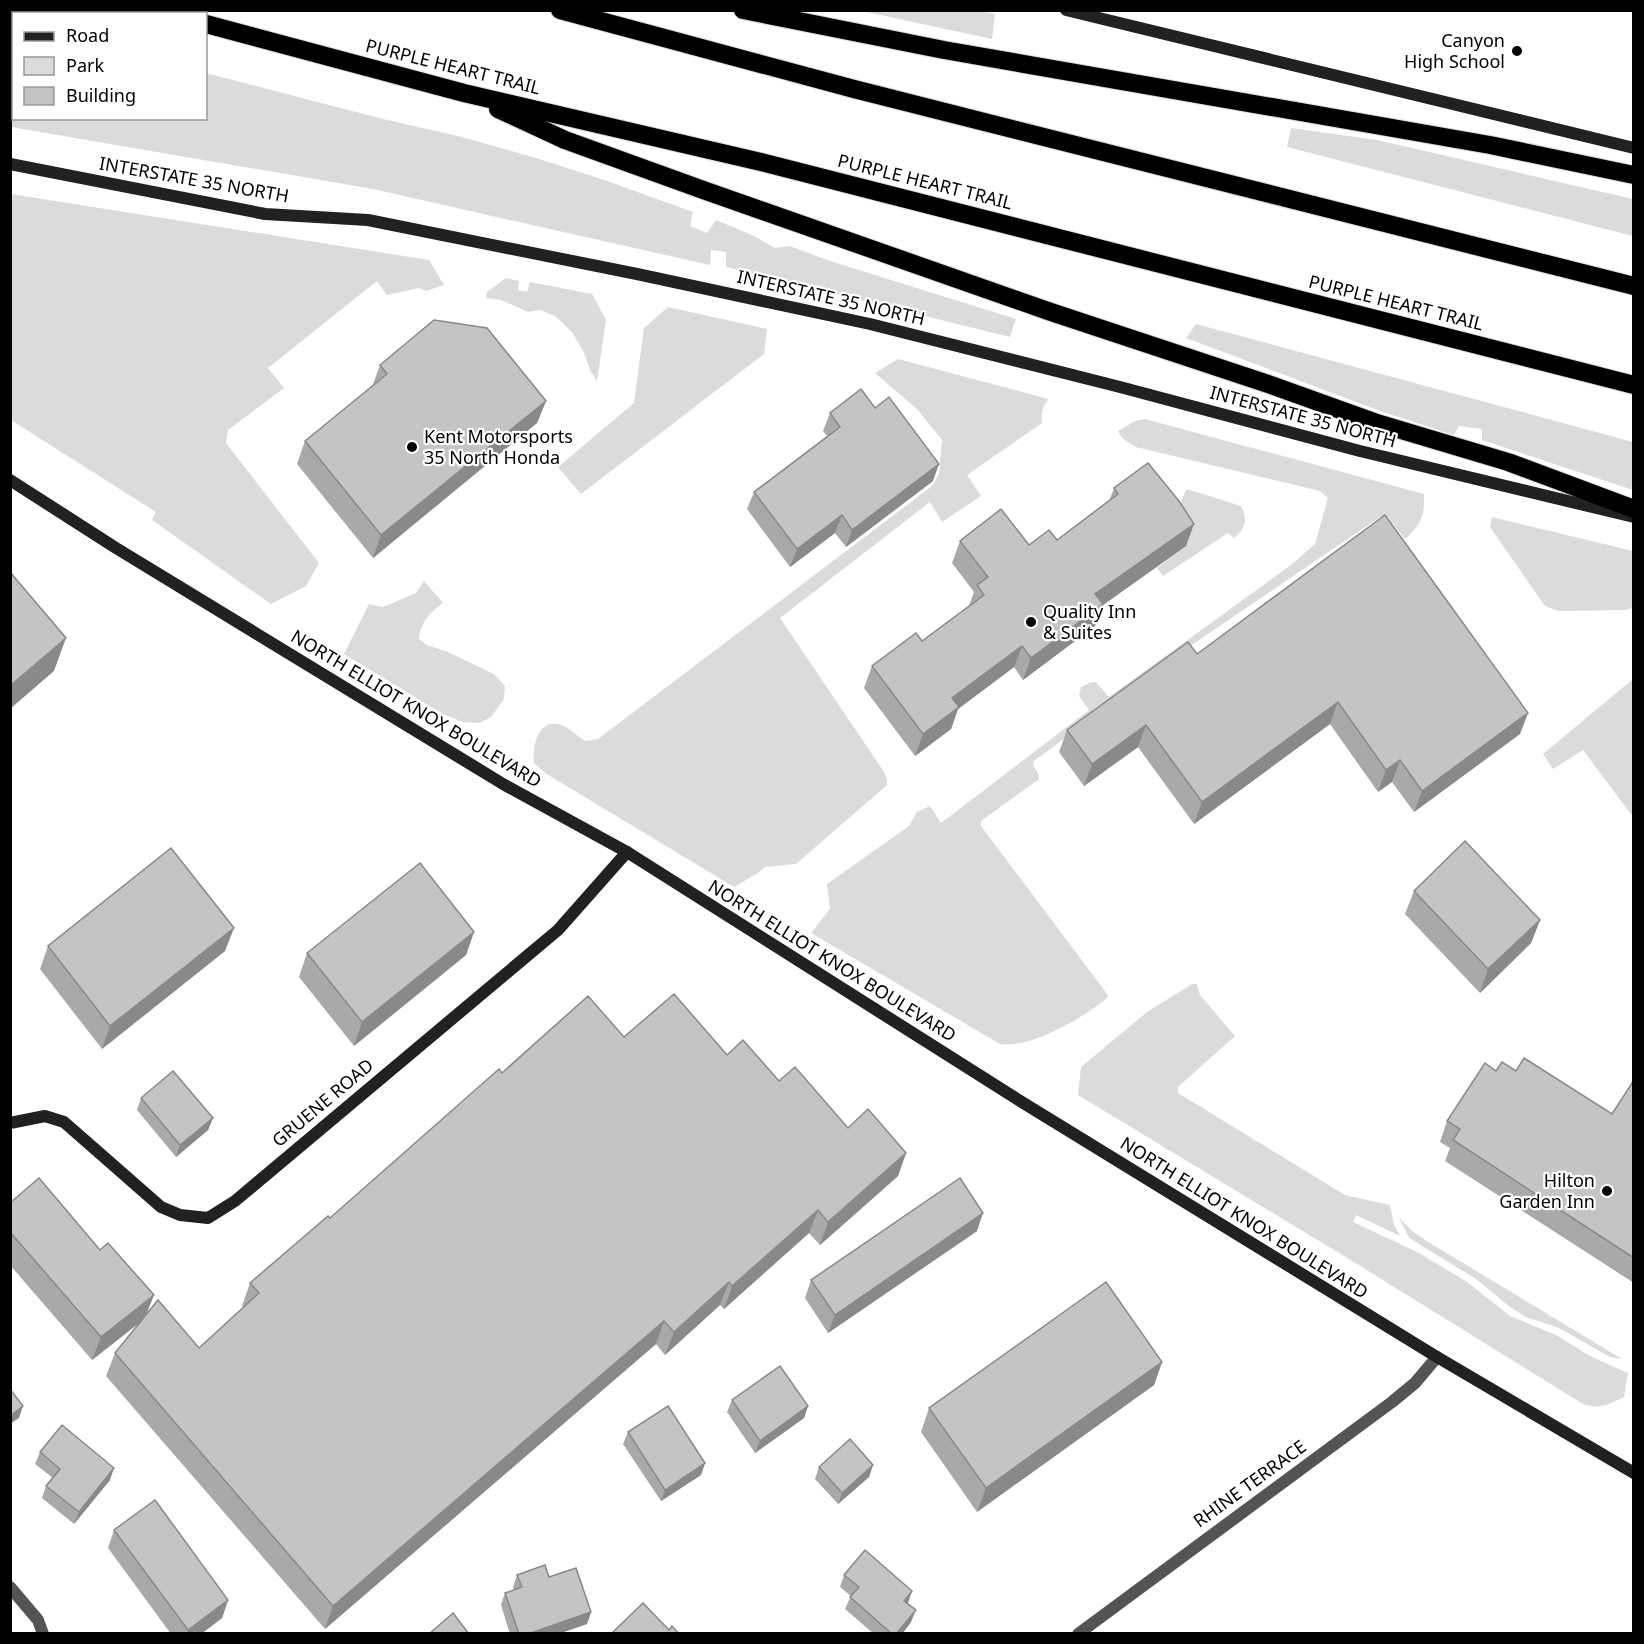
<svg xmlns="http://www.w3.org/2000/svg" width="1644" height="1644" viewBox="0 0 1644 1644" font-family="'Noto Sans',sans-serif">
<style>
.green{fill:#dbdbdb}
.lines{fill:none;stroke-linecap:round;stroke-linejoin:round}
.highway-casing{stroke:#dbdbdb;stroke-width:20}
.street{stroke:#545454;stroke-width:12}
.secondary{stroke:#212121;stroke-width:12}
.highway{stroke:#000;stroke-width:18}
.wall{fill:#a9a9a9}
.shaded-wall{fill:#898989}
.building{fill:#c4c4c4;stroke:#898989;stroke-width:1.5}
.poi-dot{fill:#000;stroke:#fff;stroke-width:2}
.labels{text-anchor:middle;stroke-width:4.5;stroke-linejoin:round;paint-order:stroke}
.poi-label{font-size:18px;fill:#000;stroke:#fff;text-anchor:end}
.street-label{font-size:18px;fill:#000;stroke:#fff}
</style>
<rect width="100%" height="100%" fill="#fff"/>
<g class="green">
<path d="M980 11 995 14 992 39 862 11Z"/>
<path d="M10 23H14V118H206V73L383 119 462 137 533 157 607 181 693 212 690 226 707 233 716 220 752 235 775 248 790 246 830 261 1016 319 1010 337 726 267V252L711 250 710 265 373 189 11 127Z"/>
<path d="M1291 128 1377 140 1633 199V236L1287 147Z"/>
<path d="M11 194 429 260 444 285 426 291 419 288 387 295 377 281 268 368 284 388 228 430 226 443 319 563 306 586 271 604 152 520 156 512 11 420Z"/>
<path d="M506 278 519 281 518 290 527 292 530 282 592 294 606 320 597 381 590 370 584 353 572 332 555 316 540 310 528 312 501 300 486 298 487 292Z"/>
<path d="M668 307 767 329 764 354 581 494 558 467 634 403 644 328Z"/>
<path d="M1196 324 1633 442V490L1482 440V429L1459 426 1454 435 1380 411 1186 338Z"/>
<path d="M898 359 1049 399C1042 407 1041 412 1042 423L967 475 981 496 942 522 930 502 780 618 884 772 887 780V785L796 864 765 867 758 873 734 887 545 773 534 763C532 747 538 717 561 725 570 728 577 736 585 741L598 739 932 486 939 474 942 440 917 409 875 373Z"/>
<path d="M1145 419 1424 494C1425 515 1421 525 1405 539L1387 516 1380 517 1186 649 1034 761 1033 765 1039 775V779L981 821V826L1108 995 1107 998C1084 1017 1031 1049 1000 1044L811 933 830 909 827 884 909 826 917 812 930 806 941 823 1089 710 1079 696 1081 687 1092 682H1096L1109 697 1291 565 1315 544 1328 498 1320 491 1136 447C1129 443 1121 439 1118 431L1135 421Z"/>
<path d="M1187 489 1241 506C1248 520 1246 528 1234 538L1228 533 1163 576 1157 568 1186 546C1181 526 1175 507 1187 489Z"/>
<path d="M1492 517 1633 551V608L1624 610 1558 611 1545 606 1490 527Z"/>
<path d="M424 581 443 603C431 612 420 622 419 639L427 645 448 652 494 674 505 686 504 699 491 717 479 723 463 722 443 714 344 654 369 604 383 607 416 593Z"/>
<path d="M1633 679V817L1583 750 1553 769 1543 754Z"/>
<path d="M1192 984H1197L1200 995 1235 1036 1178 1087V1093L1345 1195 1390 1205 1394 1225 1400 1236 1356 1215 1353 1222 1419 1253 1467 1282 1510 1316 1556 1335 1590 1356 1628 1373 1624 1397C1610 1404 1600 1410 1583 1404L1349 1259 1078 1095 1081 1067 1147 1012Z"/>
<path d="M1399 1217 1412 1231 1425 1240 1622 1359 1610 1357 1559 1328 1526 1317 1510 1307 1476 1279 1409 1238Z"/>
</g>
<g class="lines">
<g class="highway-casing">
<g id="highway">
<path d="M155 10 166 14"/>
<path d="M560 10 854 89 1634 286"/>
<path d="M743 10 944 50 1490 145 1634 175"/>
<path d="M206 24 464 93 761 162 1634 385"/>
<path d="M498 109 565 140 706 191 1051 312 1271 385 1374 422 1508 462 1634 509"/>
</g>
</g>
<g class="street">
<path d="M10 1587 38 1620 43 1634"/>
<path d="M1078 1634 1392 1402 1415 1383 1437 1357"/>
</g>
<g class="secondary">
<path d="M1066 10 1634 148"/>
<path d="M10 164 265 214 368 220 637 274 870 324 1120 387 1360 451 1634 517"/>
<path d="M10 480 116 548 503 784 627 852 1017 1099 1437 1357 1634 1473"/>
<path d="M10 1123 45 1116 64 1122 161 1207 180 1215 208 1218 235 1201 558 930 627 852"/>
</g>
<use href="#highway" class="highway"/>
</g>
<g class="wall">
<path d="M380 365 546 401 537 423 373 558 297 464 305 441 372 387Z"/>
<path d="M875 408 933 481 846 547 835 533 790 567 747 509 754 492 827 436 823 431 830 413Z"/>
<path d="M1114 488 1186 546 1103 605 1095 626 1023 680 1014 667 958 709 951 729 915 756 864 688 872 666 922 641 969 606 974 592 952 563 960 541 1029 545 1057 540 1109 501Z"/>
<path d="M1197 654 1520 734 1414 812 1392 782 1378 792 1330 724 1194 824 1138 747 1084 786 1059 752 1067 730Z"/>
<path d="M1414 891 1540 920 1531 943 1480 993 1405 914Z"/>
<path d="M474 932 466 955 354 1046 299 977 307 953Z"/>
<path d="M48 946 225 951 102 1049 40 969Z"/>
<path d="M624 1037 727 1055 779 1081 848 1128 906 1153 898 1176 820 1245 809 1233 724 1309 720 1305 665 1355 656 1344 325 1629 106 1376 115 1353 138 1324 92 1360 10 1265V1203L147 1313 199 1348 244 1308 242 1306 250 1283 330 1218 502 1073Z"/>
<path d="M1496 1071H1516L1612 1114 1634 1080V1283L1445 1161 1450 1148 1440 1142 1447 1121Z"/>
<path d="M141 1098 213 1118 208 1130 176 1157 137 1110Z"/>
<path d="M977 1231 828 1333 805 1298 811 1280Z"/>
<path d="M1162 1362 1154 1385 977 1512 921 1432 929 1408Z"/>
<path d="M732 1400 808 1406 804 1418 755 1453 727 1412Z"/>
<path d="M628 1432 705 1463 701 1475 661 1501 623 1444Z"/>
<path d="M40 1452 110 1480 74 1524 42 1498 46 1486 53 1478 35 1464Z"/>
<path d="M873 1465 869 1477 838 1504 815 1479 819 1467Z"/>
<path d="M114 1530 228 1600 222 1618 201 1634H171L108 1548Z"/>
<path d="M517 1575 549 1577 591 1612 587 1624 558 1634H510L501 1605 505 1593 514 1590 513 1587Z"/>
<path d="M844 1575 912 1591 907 1603 911 1622 902 1634H874L845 1609 851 1596 840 1587Z"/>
</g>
<g class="shaded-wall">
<path d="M546 401 537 423 373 558 381 535Z"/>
<path d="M939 464 933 481 846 547 852 530Z"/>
<path d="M842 515 835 533 790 567 797 549Z"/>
<path d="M1194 524 1186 546 1103 605 1095 626 1023 680 1031 658 1095 594Z"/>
<path d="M66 638 54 671 10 709V686Z"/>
<path d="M1022 646 1014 667 958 709 951 729 915 756 923 734 952 698Z"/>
<path d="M1338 702 1330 724 1194 824 1202 802Z"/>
<path d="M1528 713 1520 734 1414 812 1422 791Z"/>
<path d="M1146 725 1138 747 1084 786 1092 764Z"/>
<path d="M1400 760 1392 782 1378 792 1386 770Z"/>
<path d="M1540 920 1531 943 1480 993 1488 969Z"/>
<path d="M234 928 225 951 102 1049 110 1026Z"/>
<path d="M474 932 466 955 354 1046 362 1022Z"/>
<path d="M213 1118 208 1130 176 1157 180 1145Z"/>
<path d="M906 1153 898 1176 820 1245 828 1222Z"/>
<path d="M818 1210 809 1233 724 1309 732 1286Z"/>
<path d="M983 1213 977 1231 828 1333 835 1315Z"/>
<path d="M729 1282 720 1305 665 1355 674 1332Z"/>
<path d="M154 1295 145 1318 92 1360 101 1337Z"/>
<path d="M664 1321 656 1344 325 1629 333 1606Z"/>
<path d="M1162 1362 1154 1385 977 1512 986 1488Z"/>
<path d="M23 1406 19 1418 10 1424V1416Z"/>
<path d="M808 1406 804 1418 755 1453 760 1441Z"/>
<path d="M705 1463 701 1475 661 1501 665 1490Z"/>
<path d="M873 1465 869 1477 838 1504 842 1493Z"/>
<path d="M114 1468 110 1480 74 1524 79 1512Z"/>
<path d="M912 1591 908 1603 900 1613 904 1601Z"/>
<path d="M228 1600 222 1618 201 1634H187L188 1630Z"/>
<path d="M916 1610 911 1622 902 1634H896Z"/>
<path d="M591 1612 587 1624 558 1634H528Z"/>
</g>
<g class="building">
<path d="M434 320 487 328 546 401 381 535 305 441 387 374 380 365Z"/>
<path d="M861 389 875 408 889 397 939 464 852 530 842 515 797 549 754 492 840 427 830 413Z"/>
<path d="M1148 463 1179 501 1194 524 1095 594 1103 604 1031 658 1022 646 952 698 959 707 923 734 872 666 916 633 922 641 984 595 977 585 988 577 960 541 1001 509 1029 545 1049 530 1057 540 1118 494 1114 488Z"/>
<path d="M1385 515 1528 713 1422 791 1400 760 1386 770 1338 702 1202 802 1146 725 1092 764 1067 730 1188 642 1197 654Z"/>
<path d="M10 572 66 638 10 686Z"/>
<path d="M1465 841 1540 920 1488 969 1414 891Z"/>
<path d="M171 848 234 928 110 1026 48 946Z"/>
<path d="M420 863 474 932 362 1022 307 953Z"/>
<path d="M674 994 727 1055 743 1040 779 1081 795 1067 848 1128 868 1109 906 1153 828 1222 818 1210 732 1286 729 1282 674 1332 664 1321 333 1606 115 1353 158 1300 199 1348 259 1293 250 1283 328 1216 330 1218 499 1069 502 1073 588 996 624 1037Z"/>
<path d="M1524 1058 1612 1114 1634 1080V1258L1453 1140 1460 1129 1447 1121 1485 1063 1496 1071 1502 1062 1516 1071Z"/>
<path d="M173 1071 213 1118 180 1145 141 1098Z"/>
<path d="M39 1178 100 1250 108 1243 154 1295 101 1337 10 1232V1203Z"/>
<path d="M960 1178 983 1213 835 1315 811 1280Z"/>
<path d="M1106 1282 1162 1362 986 1488 929 1408Z"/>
<path d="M780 1366 808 1406 760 1441 732 1400Z"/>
<path d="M10 1389 23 1406 10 1416Z"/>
<path d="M668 1406 705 1463 665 1490 628 1432Z"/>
<path d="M62 1425 114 1468 79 1512 46 1486 60 1469 40 1452Z"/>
<path d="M850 1439 873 1465 842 1493 819 1467Z"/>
<path d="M155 1500 228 1600 188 1630 114 1530Z"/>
<path d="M865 1550 912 1591 904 1601 916 1610 896 1634H892L850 1597 859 1587 844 1575Z"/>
<path d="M545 1565 549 1577 576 1568 591 1612 528 1634H519L505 1593 522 1587 517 1575Z"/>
<path d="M643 1603 669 1630 672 1626 679 1634H613L612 1633Z"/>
<path d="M453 1613 469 1634H429Z"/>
</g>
<g class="poi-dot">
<circle cx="1517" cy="51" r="6"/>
<circle cx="412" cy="447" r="6"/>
<circle cx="1031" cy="622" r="6"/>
<circle cx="1607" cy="1191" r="6"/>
</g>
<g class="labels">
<g class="poi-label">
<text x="1505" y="47">Canyon<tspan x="1505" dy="21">High School</tspan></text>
<text x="424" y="443" text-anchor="start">Kent Motorsports<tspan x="424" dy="21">35 North Honda</tspan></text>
<text x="1043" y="618" text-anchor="start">Quality Inn<tspan x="1043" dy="21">&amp; Suites</tspan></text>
<text x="1595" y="1187">Hilton<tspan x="1595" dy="21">Garden Inn</tspan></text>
</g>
<g class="street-label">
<text transform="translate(453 67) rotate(14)" y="6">PURPLE HEART TRAIL</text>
<text transform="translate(194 180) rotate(10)" y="6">INTERSTATE 35 NORTH</text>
<text transform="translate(925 182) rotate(14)" y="6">PURPLE HEART TRAIL</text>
<text transform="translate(831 298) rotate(13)" y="6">INTERSTATE 35 NORTH</text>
<text transform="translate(1396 303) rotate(14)" y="6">PURPLE HEART TRAIL</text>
<text transform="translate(1303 417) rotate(15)" y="6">INTERSTATE 35 NORTH</text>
<text transform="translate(416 709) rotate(31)" y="6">NORTH ELLIOT KNOX BOULEVARD</text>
<text transform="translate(832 961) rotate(32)" y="6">NORTH ELLIOT KNOX BOULEVARD</text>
<text transform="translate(323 1103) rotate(-40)" y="6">GRUENE ROAD</text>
<text transform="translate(1244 1218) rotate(32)" y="6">NORTH ELLIOT KNOX BOULEVARD</text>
<text transform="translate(1250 1484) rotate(-36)" y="6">RHINE TERRACE</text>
</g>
</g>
<rect width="1644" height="1644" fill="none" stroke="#000000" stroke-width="24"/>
<rect x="12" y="12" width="195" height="108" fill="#ffffff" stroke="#999999" stroke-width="1.5"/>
<rect x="24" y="32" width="30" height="9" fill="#212121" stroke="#999999" stroke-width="1.5"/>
<text x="66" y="42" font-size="18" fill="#000000">Road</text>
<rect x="24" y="57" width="30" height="18" fill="#dbdbdb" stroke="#999999" stroke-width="1.5"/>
<text x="66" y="72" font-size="18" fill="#000000">Park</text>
<rect x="24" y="87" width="30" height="18" fill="#c4c4c4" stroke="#999999" stroke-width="1.5"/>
<text x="66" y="102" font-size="18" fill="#000000">Building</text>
</svg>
